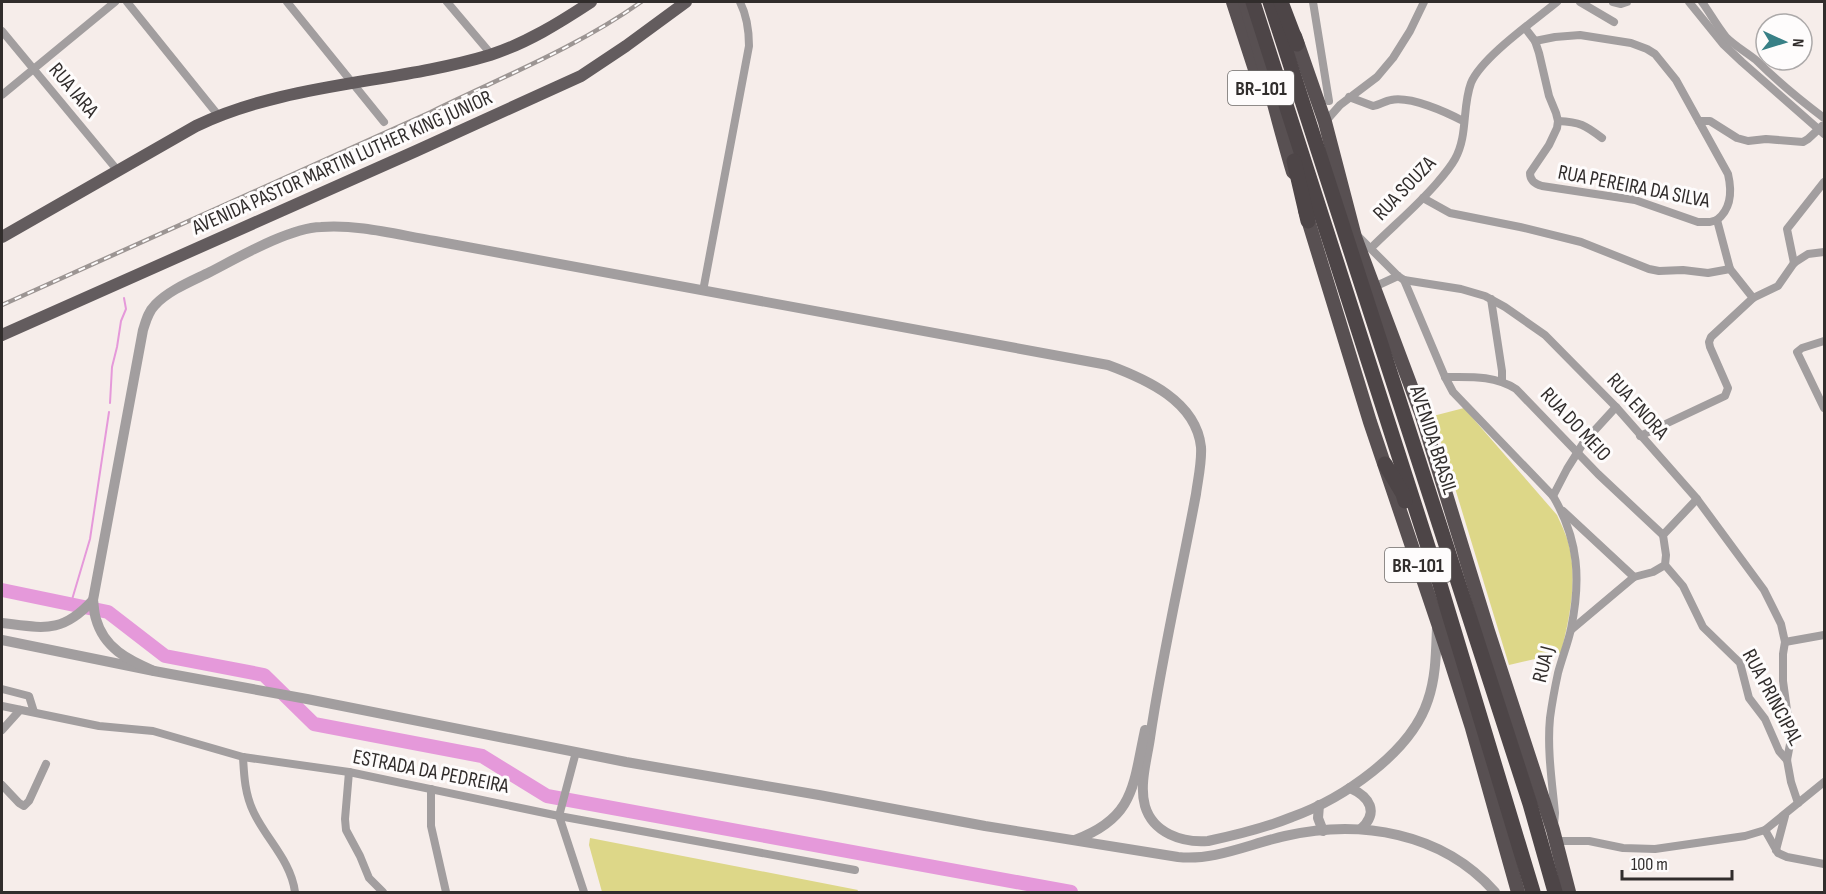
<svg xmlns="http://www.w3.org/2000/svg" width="1826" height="894" viewBox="0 0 1826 894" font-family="'Sofia Sans Condensed',sans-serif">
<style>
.green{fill:#ddd788}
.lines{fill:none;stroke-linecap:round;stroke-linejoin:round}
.stream{stroke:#e599da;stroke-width:2}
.river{stroke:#e599da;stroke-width:14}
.minor{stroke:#a29e9f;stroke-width:8}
.tertiary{stroke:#a29e9f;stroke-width:10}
.primary{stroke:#635c5e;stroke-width:12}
.trunk{stroke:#585052;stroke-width:14}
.motorway{stroke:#4d4547;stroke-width:15}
.rail-casing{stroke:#9c9593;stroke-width:4.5}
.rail{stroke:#fefcfc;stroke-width:2;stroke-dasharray:7;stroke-linecap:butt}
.labels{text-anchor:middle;stroke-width:6;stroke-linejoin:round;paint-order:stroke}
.shield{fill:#fefcfc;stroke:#6e6b6a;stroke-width:1.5}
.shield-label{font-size:20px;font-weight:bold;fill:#312d2c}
.street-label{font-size:21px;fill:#312d2c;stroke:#fefcfc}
</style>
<rect width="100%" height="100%" fill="#f6edea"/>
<g class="green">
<path d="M1464 408 1557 515C1562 526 1568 538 1570 550 1577 584 1569 620 1561 653L1509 665 1433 416Z"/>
<path d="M590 838 858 890 857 892H602L589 845Z"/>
</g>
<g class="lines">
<g class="stream">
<path d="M110 403 112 367 117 347 121 321 126 309 124 298"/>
<path d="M71 603 90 539 109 412"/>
</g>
<path class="river" d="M2 590 108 612 165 656 264 675 314 724 482 756 547 796 1071 892"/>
<g class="minor">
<path d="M127 2 218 115"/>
<path d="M287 2 384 122"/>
<path d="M447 2 491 54"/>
<path d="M1313 2 1329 101"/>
<path d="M1580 2 1614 22"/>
<path d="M1613 2 1621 4 1627 2"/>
<path d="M1689 2 1723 44 1742 62 1824 134"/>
<path d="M1702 2C1710 13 1717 26 1726 37 1735 46 1746 52 1756 60 1777 81 1800 100 1824 118"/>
<path d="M1525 28 1535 41 1539 53 1549 96 1556 113 1558 121 1557 128 1549 145 1530 173C1530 181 1535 184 1542 186L1635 200 1698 222H1710L1717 220"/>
<path d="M2 31 118 171"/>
<path d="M1535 41 1555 37 1580 35 1631 43 1647 49 1655 54 1676 80 1728 174C1732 191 1731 209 1717 220"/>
<path d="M2 95 115 2"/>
<path d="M1349 97 1373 106C1379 105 1385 101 1391 100 1411 96 1446 112 1463 121"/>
<path d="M1558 121C1580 122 1585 125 1602 138"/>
<path d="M1699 121H1710L1737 138 1748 141 1766 139 1803 142 1808 139 1822 126"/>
<path d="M1325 122 1340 105 1377 77 1393 58 1410 31 1424 2"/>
<path d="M1423 198 1450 213 1520 227 1581 242 1649 269 1659 271 1683 270 1708 273 1730 269"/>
<path d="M1717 220 1730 269 1753 298"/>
<path d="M1357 235 1398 276 1404 280 1461 289 1485 296 1505 307 1545 335 1616 407 1697 499 1764 590 1781 624 1785 642 1783 654V681L1791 739 1787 760 1791 782 1798 803"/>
<path d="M1371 248C1392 227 1416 207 1436 184 1443 176 1450 168 1455 159 1468 136 1462 107 1471 83 1482 57 1534 21 1557 2"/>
<path d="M1794 263 1787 229 1824 182"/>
<path d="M1404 280 1445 377 1453 392 1553 496C1579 540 1581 580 1571 629 1568 643 1562 658 1558 673 1555 687 1552 703 1550 718 1547 749 1552 782 1555 813L1554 826"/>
<path d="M1374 287 1398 276"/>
<path d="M703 291 749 46C749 30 747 16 740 2"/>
<path d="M1491 299 1502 371V381"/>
<path d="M1824 341 1802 348 1797 352 1824 408"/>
<path d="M1445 377C1470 377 1494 375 1516 389L1598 474 1663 535"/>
<path d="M1640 436 1725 396 1728 388 1710 347 1709 342 1711 337 1753 298 1778 286 1794 263 1808 254 1824 252"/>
<path d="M1553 496 1567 469 1584 442 1616 407"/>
<path d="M1563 511 1634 577"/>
<path d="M1665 565 1683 586 1703 627 1740 663 1749 698 1765 719 1779 751 1787 760"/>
<path d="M1571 630 1634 577 1653 572 1665 565 1666 555 1663 535 1697 499"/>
<path d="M1785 642 1824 635"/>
<path d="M2 689 29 696 34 712"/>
<path d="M2 706 99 726 153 731 243 757 349 772 559 816 855 870"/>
<path d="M2 730 20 710"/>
<path d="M576 752 559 816 584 892"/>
<path d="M243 757C244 776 245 795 254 813 267 840 291 861 295 892"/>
<path d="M349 772 345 819 346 830 360 856 369 878 383 892"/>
<path d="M2 785 19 803 24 806 29 801 46 764"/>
<path d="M431 789V826L446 892"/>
<path d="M1765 830 1778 853 1787 857 1824 864"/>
<path d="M1556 841H1589L1623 848 1655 849 1745 836 1765 830 1824 782"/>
<path d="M1776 850 1785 816"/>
</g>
<g class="tertiary">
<path d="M2 623C44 628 62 634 93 600"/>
<path d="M2 640 154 671 307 699 626 762 819 795 985 826 1178 857C1214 861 1249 844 1285 836 1360 819 1442 832 1495 892"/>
<path d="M154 671C128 660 104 648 96 619 94 613 94 606 93 600L143 330C146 321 148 312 155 305 169 290 192 281 210 272 239 257 289 228 321 227 358 224 398 235 435 241L1108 365C1146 379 1196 401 1201 447 1202 462 1198 479 1196 494 1181 575 1162 656 1150 738 1147 759 1139 785 1145 806 1153 833 1182 843 1208 841 1236 835 1265 828 1292 817 1342 799 1411 753 1428 700 1436 677 1436 652 1437 627"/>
<path d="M1350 788C1370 797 1379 812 1361 829"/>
<path d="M1319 805 1318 818 1323 831"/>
<path d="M1075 840C1135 818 1133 785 1145 730"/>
</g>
<g class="primary">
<path d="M2 237 196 126C288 82 393 84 490 55 527 43 559 23 591 2"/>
<path d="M2 335 416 151 581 76 626 46 686 2"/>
</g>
<g class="trunk">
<path d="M1233 2 1263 94"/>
<path d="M1245 2C1263 58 1276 115 1293 172"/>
<path d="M1295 36 1325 122 1355 237 1421 413 1488 631 1553 830 1569 892"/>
<path d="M1305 210 1370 422 1451 662 1472 728 1518 892"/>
</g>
<g class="motorway">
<path d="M1253 2 1439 581 1533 892"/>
<path d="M1270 2 1530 804 1555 892"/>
<path d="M1281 2 1297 44"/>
<path d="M1294 161 1308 221"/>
<path d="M1385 464 1403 494 1405 501"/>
</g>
<g class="rail-casing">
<path id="rail" d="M2 305 431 112C502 77 576 48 641 2"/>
</g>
<use href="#rail" class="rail"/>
</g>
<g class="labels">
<g class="shield">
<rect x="1228" y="71" width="66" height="34" rx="4.5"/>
<rect x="1385" y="548" width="66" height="34" rx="4.5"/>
</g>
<g class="shield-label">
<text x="1261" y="95">BR-101</text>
<text x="1418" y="572">BR-101</text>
</g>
<g class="street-label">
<text transform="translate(74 90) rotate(50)" y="7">RUA IARA</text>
<text transform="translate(342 162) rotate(-24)" y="7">AVENIDA PASTOR MARTIN LUTHER KING JUNIOR</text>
<text transform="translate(1634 186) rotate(11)" y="7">RUA PEREIRA DA SILVA</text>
<text transform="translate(1404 188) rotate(-46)" y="7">RUA SOUZA</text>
<text transform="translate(1638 406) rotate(48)" y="7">RUA ENORA</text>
<text transform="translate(1576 424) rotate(47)" y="7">RUA DO MEIO</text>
<text transform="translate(1434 440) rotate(72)" y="7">AVENIDA BRASIL</text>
<text transform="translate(1543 664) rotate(-76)" y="7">RUA J</text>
<text transform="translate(1773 697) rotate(62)" y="7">RUA PRINCIPAL</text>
<text transform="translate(431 771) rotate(11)" y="7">ESTRADA DA PEDREIRA</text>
</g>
</g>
<rect width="1826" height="894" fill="none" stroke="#312d2c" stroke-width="6"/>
<g transform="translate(1784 42) rotate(94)"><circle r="28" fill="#fefcfc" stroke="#aca9a9" stroke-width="1.5"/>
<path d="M0-4.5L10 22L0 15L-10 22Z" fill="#388086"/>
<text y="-9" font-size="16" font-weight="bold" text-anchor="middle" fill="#312d2c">N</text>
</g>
<path d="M1622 870v9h110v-9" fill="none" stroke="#312d2c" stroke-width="3"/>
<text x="1631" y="870" font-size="18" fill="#312d2c" stroke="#fefcfc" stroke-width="4.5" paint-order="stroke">100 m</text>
</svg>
